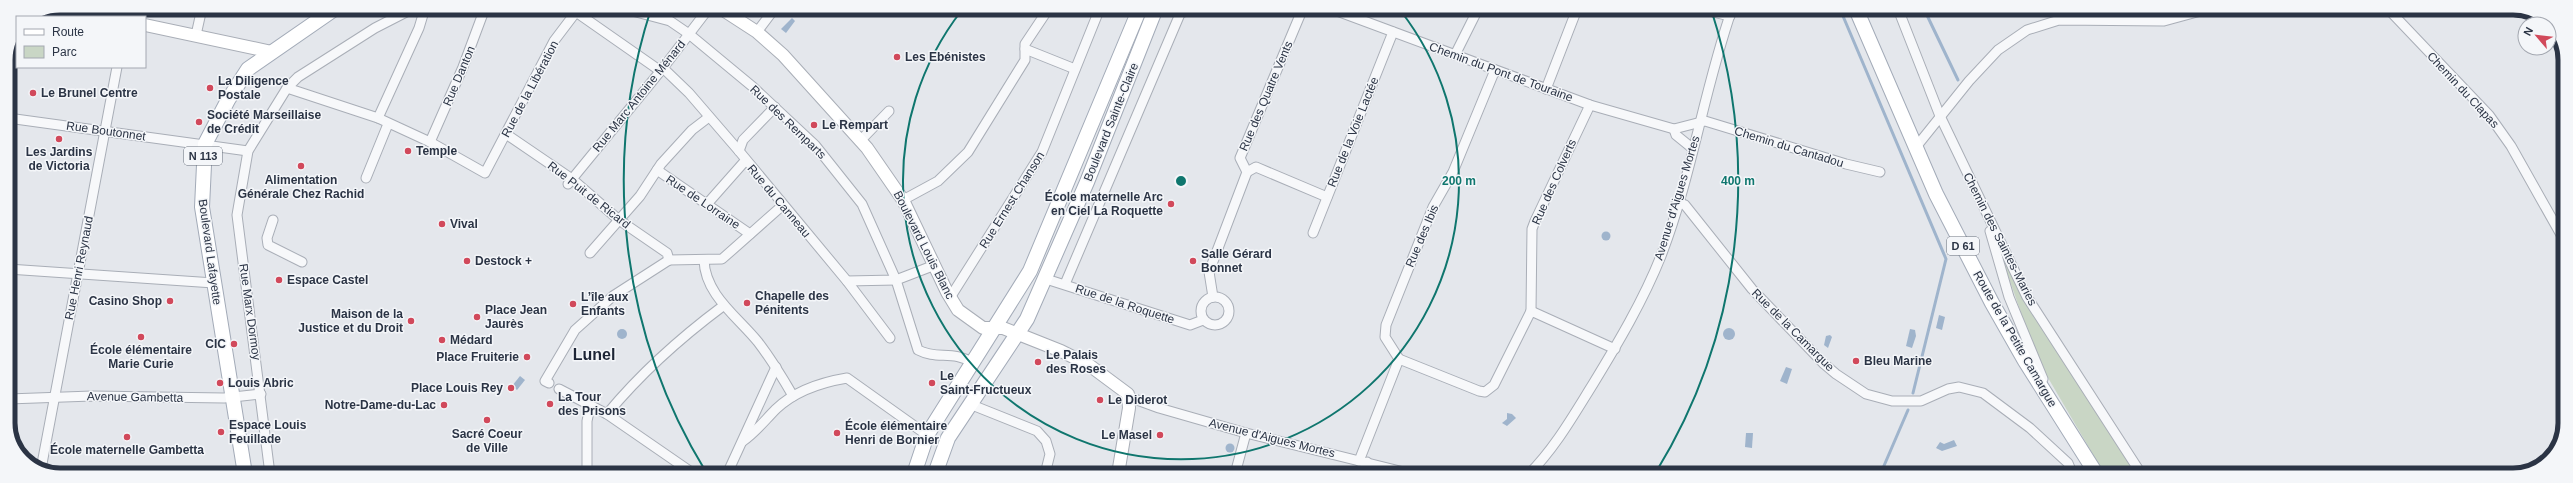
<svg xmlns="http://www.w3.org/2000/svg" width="2573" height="483" viewBox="0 0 2573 483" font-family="Helvetica,sans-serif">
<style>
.green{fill:#c9d6c5}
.water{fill:#9fb4cc}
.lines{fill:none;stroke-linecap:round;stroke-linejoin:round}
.stream{stroke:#9fb4cc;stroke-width:3}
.street-casing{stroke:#a9aeb7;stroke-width:11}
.secondary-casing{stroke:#a9aeb7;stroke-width:14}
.primary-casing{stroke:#a3abb8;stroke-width:16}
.street{stroke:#f7f8fa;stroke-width:9}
.secondary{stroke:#fff;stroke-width:12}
.primary{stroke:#fff;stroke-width:14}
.ring{fill:none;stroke:#0f766e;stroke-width:2}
.poi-dot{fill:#d1495b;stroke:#f4f6f9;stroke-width:1.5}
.labels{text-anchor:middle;stroke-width:3;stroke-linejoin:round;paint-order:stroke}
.shield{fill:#f4f6f9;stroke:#676e7b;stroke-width:1}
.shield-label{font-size:11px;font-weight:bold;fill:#2b3445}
.poi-label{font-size:12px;font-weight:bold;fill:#2b3445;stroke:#f4f6f9;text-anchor:start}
.street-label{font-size:12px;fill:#2b3445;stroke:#f4f6f9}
.district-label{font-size:16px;font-weight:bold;fill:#1d2536;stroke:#f4f6f9}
.rim{fill:none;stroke:#2b3445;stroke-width:5}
.centre{fill:#0f766e;stroke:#f4f6f9;stroke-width:2}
.ring-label{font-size:12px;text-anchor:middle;font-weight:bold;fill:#0f766e;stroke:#f4f6f9;stroke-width:3;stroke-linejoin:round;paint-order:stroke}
</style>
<rect width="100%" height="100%" fill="#e4e7ec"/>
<path class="green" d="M1996 241 2138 475H2105L2037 359Z"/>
<g class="water">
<path d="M792 18 795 21 786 33 781 29Z"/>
<circle cx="1606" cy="236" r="4.5"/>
<path d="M1939 315 1945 317 1942 330 1936 328Z"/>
<circle cx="1729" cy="334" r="6"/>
<circle cx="622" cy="334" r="5"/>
<path d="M1910 329 1915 330 1916 336 1912 348 1906 346Z"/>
<path d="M1830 335 1832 337 1828 348 1824 345 1826 336Z"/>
<path d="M1786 367 1792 369 1787 384 1780 381Z"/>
<path d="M520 376 525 380 517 390 512 386Z"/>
<path d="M1507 413 1512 414 1516 418 1507 426 1502 423 1507 419Z"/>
<path d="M1746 433H1753L1752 448 1745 447Z"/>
<path d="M1954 440 1957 446 1942 451 1936 448 1940 442 1944 444Z"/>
<circle cx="1230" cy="448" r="4.5"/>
</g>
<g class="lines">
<g class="stream">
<path d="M1840 9 1946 259 1913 393"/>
<path d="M1924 9 1958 80"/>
<path d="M1880 475 1908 410"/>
</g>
<g class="street-casing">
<g id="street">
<path d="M621 8 670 21 689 34 753 87 815 145 862 204 896 280 918 350C937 360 953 350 973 363"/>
<path d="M1329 8 1590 105 1674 129 1705 121 1846 164 1880 172"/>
<path d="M1700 9 1730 16"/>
<path d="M1898 9 1940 116 2027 297 2142 475"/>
<path d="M2388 9 2489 115 2511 146 2564 240"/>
<path d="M2518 9 2532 14"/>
<path d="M576 12 659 70"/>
<path d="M42 17 43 15"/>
<path d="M757 32 775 8"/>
<path d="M196 35 202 8"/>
<path d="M1025 49 1075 69"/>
<path d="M1455 55 1478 9"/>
<path d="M663 68 689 93 739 151 847 281 890 338"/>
<path d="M287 88 378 118 430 142 485 173 554 41 579 8"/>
<path d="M1546 89 1577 9"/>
<path d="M8 118 248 151"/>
<path d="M378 118 419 28 425 8"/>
<path d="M1674 129 1676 135 1692 148"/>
<path d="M506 134 572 179 619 220 667 253 669 260"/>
<path d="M860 141 889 111"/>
<path d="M430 142 463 67 485 8"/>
<path d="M1916 147 1969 81 1998 50 2027 30 2059 20 2164 21 2208 9"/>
<path d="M739 151 743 140 775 107"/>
<path d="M657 170 750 234"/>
<path d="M1247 172 1256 167 1327 197"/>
<path d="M366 178 388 124"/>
<path d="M568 184 663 68 709 8"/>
<path d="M903 200 938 181 968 152 1025 60V44L1049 8"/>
<path d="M1677 202 1685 205 1752 289 1823 363 1836 374 1866 394 1892 401H1921L1948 389 1959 387 1983 393 2030 428 2068 463 2073 475"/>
<path d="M707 204 745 161"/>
<path d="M273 220 267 238 268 245 302 262"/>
<path d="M1990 231 2009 297 2043 379"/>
<path d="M1313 233 1393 32"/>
<path d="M590 253 640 196 661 164 692 130 709 117"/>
<path d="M669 260 722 259 783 205"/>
<path d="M704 260C705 295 738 317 758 342 771 359 782 377 793 396"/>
<path d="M8 269 214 283"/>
<path d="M1046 279 1190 325 1203 320"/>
<path d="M847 281 896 280 935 265"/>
<path d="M1065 284 1180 14 1191 8"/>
<path d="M949 296 953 293 1042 152 1100 8"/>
<circle cx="1215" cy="311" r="14"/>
<path d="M1213 297 1209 272 1247 172 1240 158 1303 8"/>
<path d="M1531 311 1532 229 1535 221 1590 105"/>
<path d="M1399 359 1385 337 1386 325 1433 207 1453 172 1495 70"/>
<path d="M549 383 545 381 575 330 613 296 669 260"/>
<path d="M559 389 607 414 694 474"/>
<path d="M1129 397 1159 408 1246 433 1416 475"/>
<path d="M8 399 92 396 224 398 261 394"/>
<path d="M972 405 1037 431 1046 441 1050 454 1045 474"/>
<path d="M607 414C641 373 680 338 723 306"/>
<path d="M743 441C756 432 765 420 776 409 795 391 823 382 847 378L927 435"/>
<path d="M1359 461 1399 359 1479 391 1485 392 1494 385 1531 311 1615 349"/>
<path d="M41 469 117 67"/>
<path d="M270 474 237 215 248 151 287 88 298 77 375 28 414 8"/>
<path d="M587 474V421L590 407"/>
<path d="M727 474 776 367"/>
<path d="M1235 474 1246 433"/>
<path d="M1362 475 1367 462"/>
<path d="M1528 475C1555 448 1573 416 1593 384 1618 343 1643 301 1661 256 1692 176 1704 89 1732 9"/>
</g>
</g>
<g class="secondary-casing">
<g id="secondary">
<path d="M60 8 105 17"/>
<path d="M720 8 757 32 783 55 867 148 903 200 947 292 958 310 983 328H1003L1061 351 1089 365 1128 394 1129 408 1118 474"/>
<path d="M145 25 272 52"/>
</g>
</g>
<g class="primary-casing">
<g id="primary">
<path d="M1856 9 1936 194 1992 303 2025 361 2097 475"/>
<path d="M245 474 202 207 205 144 228 100 248 69 336 8"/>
<path d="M914 474 927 435 1030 271 1140 8"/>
<path d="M935 474 948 438 1027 319 1087 182 1156 8"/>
</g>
</g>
<use href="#street" class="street"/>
<use href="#secondary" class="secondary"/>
<use href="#primary" class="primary"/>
</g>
<g class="ring">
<path d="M1400 10A278 278 0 1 1 962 10"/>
<path d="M706 472A557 557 0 0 1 651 9M1711 9A557 557 0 0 1 1656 472"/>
</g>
<g class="poi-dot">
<circle cx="897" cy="57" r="4"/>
<circle cx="210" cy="88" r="4"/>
<circle cx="33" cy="93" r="4"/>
<circle cx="199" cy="122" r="4"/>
<circle cx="814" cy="125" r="4"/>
<circle cx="59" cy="139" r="4"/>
<circle cx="408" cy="151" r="4"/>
<circle cx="301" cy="166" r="4"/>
<circle cx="1171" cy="204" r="4"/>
<circle cx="442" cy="224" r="4"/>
<circle cx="467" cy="261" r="4"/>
<circle cx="1193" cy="261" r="4"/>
<circle cx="279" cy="280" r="4"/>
<circle cx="170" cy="301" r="4"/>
<circle cx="747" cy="303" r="4"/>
<circle cx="573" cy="304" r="4"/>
<circle cx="477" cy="317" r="4"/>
<circle cx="411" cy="321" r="4"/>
<circle cx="141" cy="337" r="4"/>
<circle cx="442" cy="340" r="4"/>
<circle cx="234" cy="344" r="4"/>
<circle cx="527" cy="357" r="4"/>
<circle cx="1856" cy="361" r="4"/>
<circle cx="1038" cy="362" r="4"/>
<circle cx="220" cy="383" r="4"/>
<circle cx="932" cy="383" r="4"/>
<circle cx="511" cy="388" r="4"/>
<circle cx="1100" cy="400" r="4"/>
<circle cx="550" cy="404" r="4"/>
<circle cx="444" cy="405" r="4"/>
<circle cx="487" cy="420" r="4"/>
<circle cx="221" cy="432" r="4"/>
<circle cx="837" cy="433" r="4"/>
<circle cx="1160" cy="435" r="4"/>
<circle cx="127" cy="437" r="4"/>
</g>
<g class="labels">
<g class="shield">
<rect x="184" y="147" width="38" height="18" rx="3"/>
<rect x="1947" y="237" width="32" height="18" rx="3"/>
</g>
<g class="shield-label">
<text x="203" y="160">N 113</text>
<text x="1963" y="250">D 61</text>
</g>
<g class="poi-label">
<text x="905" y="61">Les Ebénistes</text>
<text x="218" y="85">La Diligence<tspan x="218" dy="14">Postale</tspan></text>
<text x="41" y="97">Le Brunel Centre</text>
<text x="207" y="119">Société Marseillaise<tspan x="207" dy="14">de Crédit</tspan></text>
<text x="822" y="129">Le Rempart</text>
<text x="416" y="155">Temple</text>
<text x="59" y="156" text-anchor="middle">Les Jardins<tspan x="59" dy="14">de Victoria</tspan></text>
<text x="301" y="184" text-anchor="middle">Alimentation<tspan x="301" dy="14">Générale Chez Rachid</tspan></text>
<text x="1163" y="201" text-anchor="end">École maternelle Arc<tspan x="1163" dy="14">en Ciel La Roquette</tspan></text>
<text x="450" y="228">Vival</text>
<text x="1201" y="258">Salle Gérard<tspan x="1201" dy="14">Bonnet</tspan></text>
<text x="475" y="265">Destock +</text>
<text x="287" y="284">Espace Castel</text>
<text x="755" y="300">Chapelle des<tspan x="755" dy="14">Pénitents</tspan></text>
<text x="581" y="301">L’île aux<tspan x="581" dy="14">Enfants</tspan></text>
<text x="162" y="305" text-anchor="end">Casino Shop</text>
<text x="485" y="314">Place Jean<tspan x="485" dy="14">Jaurès</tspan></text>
<text x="403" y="318" text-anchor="end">Maison de la<tspan x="403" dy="14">Justice et du Droit</tspan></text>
<text x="450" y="344">Médard</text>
<text x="226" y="348" text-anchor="end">CIC</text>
<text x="141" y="354" text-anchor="middle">École élémentaire<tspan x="141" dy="14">Marie Curie</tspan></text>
<text x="1046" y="359">Le Palais<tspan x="1046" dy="14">des Roses</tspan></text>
<text x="519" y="361" text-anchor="end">Place Fruiterie</text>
<text x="1864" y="365">Bleu Marine</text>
<text x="940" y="380">Le<tspan x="940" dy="14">Saint-Fructueux</tspan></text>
<text x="228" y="387">Louis Abric</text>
<text x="503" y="392" text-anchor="end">Place Louis Rey</text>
<text x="558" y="401">La Tour<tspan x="558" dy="14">des Prisons</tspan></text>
<text x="1108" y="404">Le Diderot</text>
<text x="436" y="409" text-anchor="end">Notre-Dame-du-Lac</text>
<text x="229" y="429">Espace Louis<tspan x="229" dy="14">Feuillade</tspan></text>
<text x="845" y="430">École élémentaire<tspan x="845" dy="14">Henri de Bornier</tspan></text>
<text x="487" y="438" text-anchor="middle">Sacré Coeur<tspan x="487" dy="14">de Ville</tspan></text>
<text x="1152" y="439" text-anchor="end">Le Masel</text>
<text x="127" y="454" text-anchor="middle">École maternelle Gambetta</text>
</g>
<g class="street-label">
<text transform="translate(1501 72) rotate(20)" y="4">Chemin du Pont de Touraine</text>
<text transform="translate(459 76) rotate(-67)" y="4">Rue Danton</text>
<text transform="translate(530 89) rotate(-62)" y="4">Rue de la Libération</text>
<text transform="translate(2463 90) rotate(47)" y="4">Chemin du Clapas</text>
<text transform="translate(639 96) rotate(-51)" y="4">Rue Marc Antoine Ménard</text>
<text transform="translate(1266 96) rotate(-67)" y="4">Rue des Quatre Vents</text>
<text transform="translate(788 122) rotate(44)" y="4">Rue des Remparts</text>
<text transform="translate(1111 122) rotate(-68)" y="4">Boulevard Sainte-Claire</text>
<text transform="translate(106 131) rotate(8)" y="4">Rue Boutonnet</text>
<text transform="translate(1353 132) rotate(-68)" y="4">Rue de la Voie Lactée</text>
<text transform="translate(1789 147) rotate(17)" y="4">Chemin du Cantadou</text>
<text transform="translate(1554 182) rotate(-66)" y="4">Rue des Colverts</text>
<text transform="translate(589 195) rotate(38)" y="4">Rue Puit de Ricard</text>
<text transform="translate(1677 198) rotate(-73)" y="4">Avenue d'Aigues Mortes</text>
<text transform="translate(1012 200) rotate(-58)" y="4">Rue Ernest Chanson</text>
<text transform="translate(779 201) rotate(50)" y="4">Rue du Canneau</text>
<text transform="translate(703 202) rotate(34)" y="4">Rue de Lorraine</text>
<text transform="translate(1422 236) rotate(-67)" y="4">Rue des Ibis</text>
<text transform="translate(2000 239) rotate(63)" y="4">Chemin des Saintes-Maries</text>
<text transform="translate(924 245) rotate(63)" y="4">Boulevard Louis Blanc</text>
<text transform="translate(210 252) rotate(82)" y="4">Boulevard Lafayette</text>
<text transform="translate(79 268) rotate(-79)" y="4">Rue Henri Reynaud</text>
<text transform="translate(1125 304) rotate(18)" y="4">Rue de la Roquette</text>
<text transform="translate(250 312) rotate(82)" y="4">Rue Marx Dormoy</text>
<text transform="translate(1793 330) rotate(45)" y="4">Rue de la Camargue</text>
<text transform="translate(2015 339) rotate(60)" y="4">Route de la Petite Camargue</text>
<text transform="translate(135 397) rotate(1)" y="4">Avenue Gambetta</text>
<text transform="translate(1272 438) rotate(14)" y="4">Avenue d'Aigues Mortes</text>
</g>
<g class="district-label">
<text x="594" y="360">Lunel</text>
</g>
</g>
<path d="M0 0H2573V483H0ZM60 15H2513A45 45 0 0 1 2558 60V423A45 45 0 0 1 2513 468H60A45 45 0 0 1 15 423V60A45 45 0 0 1 60 15Z" fill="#f4f6f9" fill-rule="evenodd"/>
<path class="rim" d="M60 15H2513A45 45 0 0 1 2558 60V423A45 45 0 0 1 2513 468H60A45 45 0 0 1 15 423V60A45 45 0 0 1 60 15Z"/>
<circle cx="1181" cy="181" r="6" class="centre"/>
<g class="ring-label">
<text x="1459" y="185">200 m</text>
<text x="1738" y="185">400 m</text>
</g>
<rect x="16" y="16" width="130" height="52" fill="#f4f6f9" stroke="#a4a8b1"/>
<rect x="24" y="29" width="20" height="6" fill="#ffffff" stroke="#a4a8b1"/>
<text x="52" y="36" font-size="12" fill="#2b3445">Route</text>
<rect x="24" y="46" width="20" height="12" fill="#c9d6c5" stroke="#a4a8b1"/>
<text x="52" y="56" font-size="12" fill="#2b3445">Parc</text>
<g transform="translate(2537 36) rotate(298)"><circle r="19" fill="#f4f6f9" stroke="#a4a8b1"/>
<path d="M0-3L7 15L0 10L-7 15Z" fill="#d1495b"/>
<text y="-6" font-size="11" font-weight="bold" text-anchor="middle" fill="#2b3445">N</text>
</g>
</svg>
